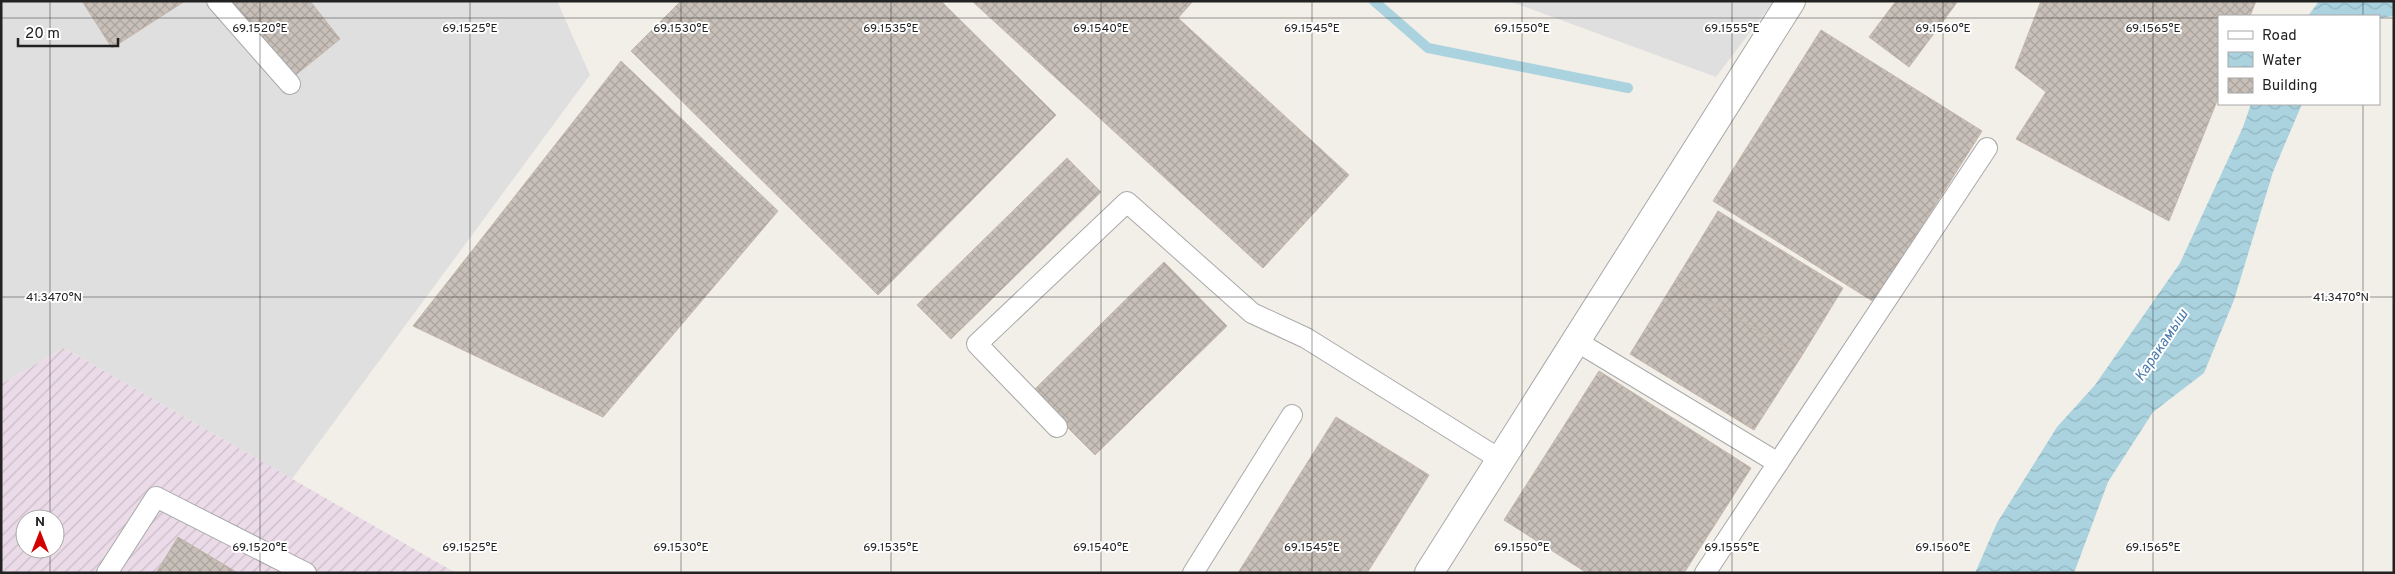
<svg xmlns="http://www.w3.org/2000/svg" width="2395" height="574" viewBox="0 0 2395 574" font-family="Overpass,sans-serif">
<style>
.residential{fill:#e0dfdf}
.industrial{fill:url(#industrial-furrows);fill-rule:evenodd}
.water{fill:url(#water-waves)}
.lines{fill:none;stroke-linecap:round;stroke-linejoin:round}
.stream{stroke:#aad3df;stroke-width:10}
.building{fill:url(#building-cross-hatch);stroke:#c4b6ab}
.service-casing{stroke:#a9a9a9;stroke-width:22}
.minor-casing{stroke:#a9a9a9;stroke-width:30}
.service{stroke:#fff;stroke-width:20}
.minor{stroke:#fff;stroke-width:28}
.ticks{fill:none;stroke:#222;stroke-width:1;stroke-opacity:0.45}
.labels{text-anchor:middle;stroke-width:4;stroke-linejoin:round;paint-order:stroke}
.water-label{font-size:15px;font-style:italic;fill:#4a7aab;stroke:#fff}
.ticks-label{font-size:12px;text-anchor:middle;fill:#222;stroke:#fff;stroke-width:4;stroke-linejoin:round;paint-order:stroke}
</style>
<defs>
<pattern id="industrial-furrows" width="10" height="10" patternUnits="userSpaceOnUse" patternTransform="scale(1.25)"><rect width="10" height="10" fill="#ebdbe8"/><path d="M-1 1l2-2M0 10L10 0M9 11l2-2" fill="none" stroke="#c9bcc7"/></pattern>
<pattern id="water-waves" width="16" height="10" patternUnits="userSpaceOnUse" patternTransform="scale(1.25)"><rect width="16" height="10" fill="#aad3df"/><path d="M0 5q4-4 8 0t8 0" fill="none" stroke="#92b5bf"/></pattern>
<pattern id="building-cross-hatch" width="8" height="8" patternUnits="userSpaceOnUse" patternTransform="scale(1.25)"><rect width="8" height="8" fill="#c7bfb8"/><path d="M0 0l8 8M0 8l8-8" fill="none" stroke="#aba49e"/></pattern>
</defs>
<rect width="100%" height="100%" fill="#f2efe9"/>
<g class="residential">
<path d="M1 1H557L590 75 292 479 64 348 1 384Z"/>
<path d="M1509 1H1774L1716 77Z"/>
</g>
<path class="industrial" d="M64 348 456 573H1V384ZM25 519H55V549H25Z"/>
<g class="water">
<path d="M2319 1H2394V16L2379 18 2308 16Z"/>
<path d="M2251 104H2302L2273 172 2234 300 2204 373 2153 412 2108 482 2074 573H1975L1997 523 2057 427 2095 385 2180 263 2243 127Z"/>
</g>
<g class="lines">
<path class="stream" d="M1374 1 1428 48 1628 88"/>
</g>
<g class="building">
<path d="M82 1H185L112 48Z"/>
<path d="M229 1H310L340 39 292 78Z"/>
<path d="M681 1H941L1056 115 878 295 631 51Z"/>
<path d="M972 1H1193L1178 18 1349 175 1263 268Z"/>
<path d="M1896 1H1958L1909 67 1869 37Z"/>
<path d="M2041 1H2256L2250 16H2219V96L2169 221 2016 139 2046 92 2015 68Z"/>
<path d="M1821 30 1982 131 1874 302 1713 201Z"/>
<path d="M621 61 778 211 603 417 413 326Z"/>
<path d="M1067 158 1101 192 951 339 917 305Z"/>
<path d="M1718 211 1843 288 1801 357 1675 281Z"/>
<path d="M1164 262 1227 326 1095 455 1032 392Z"/>
<path d="M1675 281 1801 357 1754 430 1630 354Z"/>
<path d="M1599 371 1751 468 1684 573H1587L1504 520Z"/>
<path d="M1336 417 1429 475 1367 573H1238Z"/>
<path d="M178 537 238 573H156Z"/>
</g>
<g class="lines">
<g class="service-casing">
<g id="service">
<path d="M217 1 290 84"/>
<path d="M1576 341 1778 463"/>
<path d="M1057 427 977 344 1127 202 1252 313 1306 338 1501 460"/>
<path d="M107 573 156 497 306 573"/>
<path d="M1193 573 1292 415"/>
<path d="M1705 573 1987 148"/>
</g>
</g>
<g class="minor-casing">
<path id="minor" d="M1429 573 1791 1"/>
</g>
<use href="#service" class="service"/>
<use href="#minor" class="minor"/>
</g>
<path class="ticks" d="M50 1V519M260 1V573M470 1V573M681 1V573M891 1V573M1101 1V573M1312 1V573M1522 1V573M1732 1V573M1943 1V573M2153 1V573M2363 1V16M1 18H2219M2379 18H2394M2363 104V573M1 297H2394M50 549V573"/>
<g class="labels">
<g class="water-label">
<text transform="translate(2161 345) rotate(-56)" y="5">Каракамыш</text>
</g>
</g>
<g class="ticks-label">
<text x="260" y="32">69.1520°E</text>
<text x="470" y="32">69.1525°E</text>
<text x="681" y="32">69.1530°E</text>
<text x="891" y="32">69.1535°E</text>
<text x="1101" y="32">69.1540°E</text>
<text x="1312" y="32">69.1545°E</text>
<text x="1522" y="32">69.1550°E</text>
<text x="1732" y="32">69.1555°E</text>
<text x="1943" y="32">69.1560°E</text>
<text x="2153" y="32">69.1565°E</text>
<text x="54" y="301">41.3470°N</text>
<text x="2341" y="301">41.3470°N</text>
<text x="260" y="551">69.1520°E</text>
<text x="470" y="551">69.1525°E</text>
<text x="681" y="551">69.1530°E</text>
<text x="891" y="551">69.1535°E</text>
<text x="1101" y="551">69.1540°E</text>
<text x="1312" y="551">69.1545°E</text>
<text x="1522" y="551">69.1550°E</text>
<text x="1732" y="551">69.1555°E</text>
<text x="1943" y="551">69.1560°E</text>
<text x="2153" y="551">69.1565°E</text>
</g>
<rect width="2395" height="574" fill="none" stroke="#222222" stroke-width="5"/>
<rect x="2218" y="15" width="162" height="90" fill="#ffffff" stroke="#a7a7a7"/>
<rect x="2228" y="31" width="25" height="8" fill="#ffffff" stroke="#a7a7a7"/>
<text x="2262" y="40" font-size="15" fill="#222222">Road</text>
<rect x="2228" y="52" width="25" height="15" fill="url(#water-waves)" stroke="#a7a7a7"/>
<text x="2262" y="65" font-size="15" fill="#222222">Water</text>
<rect x="2228" y="78" width="25" height="15" fill="url(#building-cross-hatch)" stroke="#a7a7a7"/>
<text x="2262" y="90" font-size="15" fill="#222222">Building</text>
<g transform="translate(40 534)"><circle r="24" fill="#ffffff" stroke="#a7a7a7"/>
<path d="M0-4L9 19L0 12L-9 19Z" fill="#d40000"/>
<text y="-8" font-size="14" font-weight="bold" text-anchor="middle" fill="#222222">N</text>
</g>
<path d="M18 38v8h100v-8" fill="none" stroke="#222222" stroke-width="2.5"/>
<text x="25" y="38" font-size="15" fill="#222222" stroke="#ffffff" stroke-width="4" paint-order="stroke">20 m</text>
</svg>
